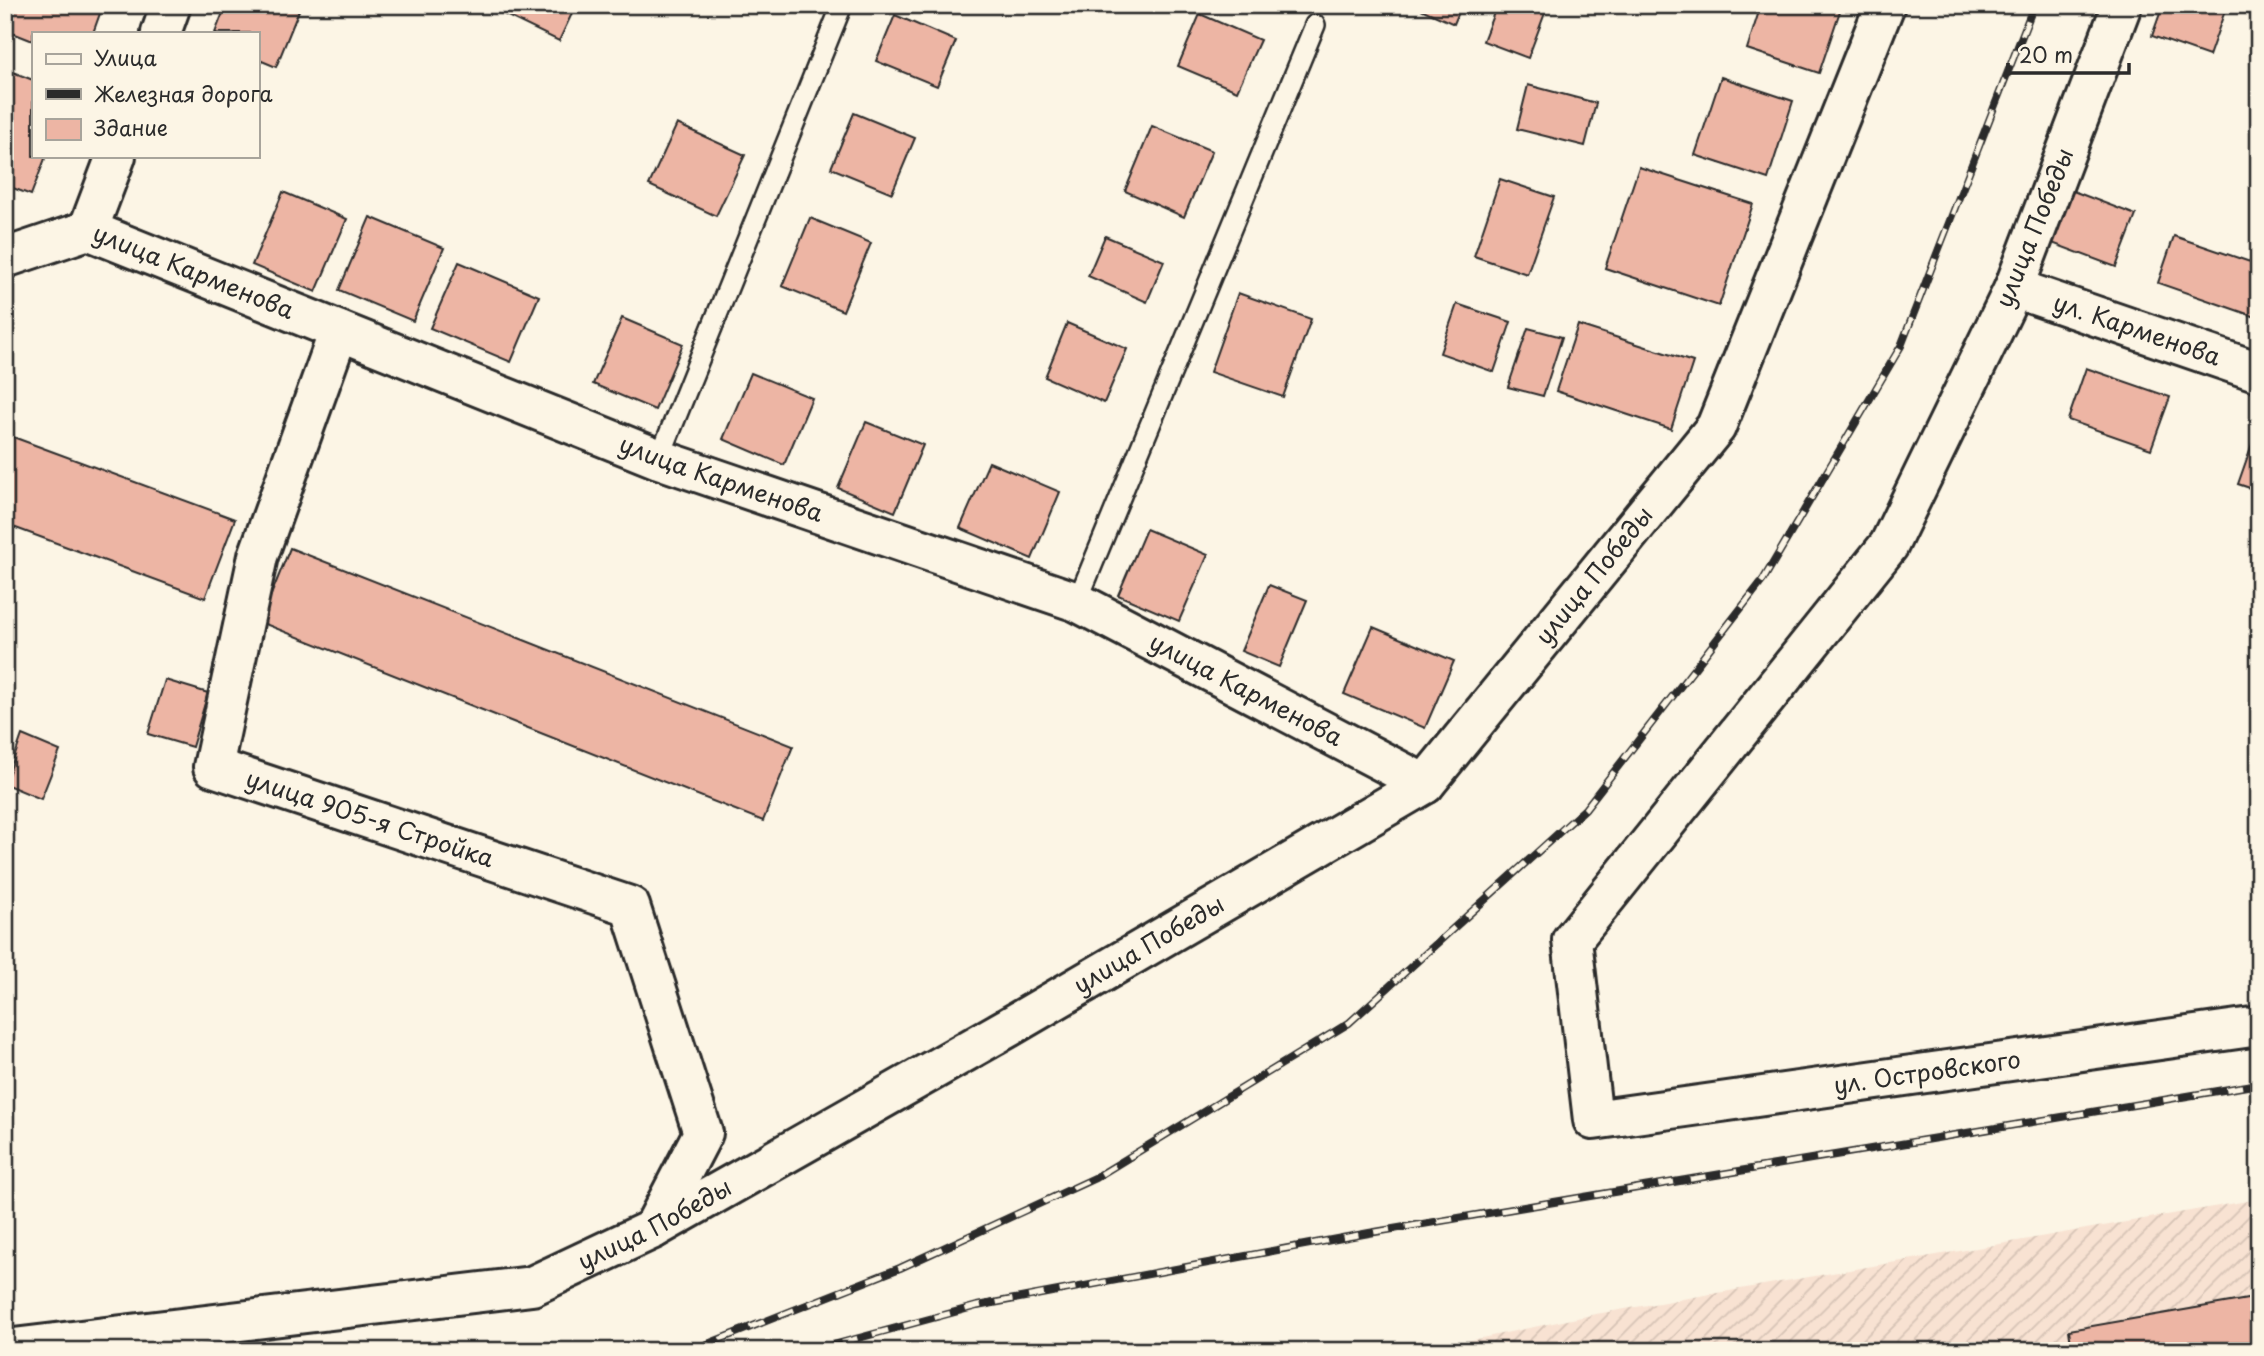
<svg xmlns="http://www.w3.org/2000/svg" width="2264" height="1356" viewBox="0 0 2264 1356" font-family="'Playpen Sans',sans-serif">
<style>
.industrial{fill:url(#industrial-furrows)}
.building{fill:#edb5a4;stroke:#2b2b2b;stroke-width:2}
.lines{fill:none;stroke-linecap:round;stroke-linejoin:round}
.lane-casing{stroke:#2b2b2b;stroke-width:24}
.street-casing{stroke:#2b2b2b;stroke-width:44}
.lane{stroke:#fcf5e5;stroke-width:19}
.street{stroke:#fcf5e5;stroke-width:38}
.rail-casing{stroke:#2b2b2b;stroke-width:8}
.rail{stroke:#fcf5e5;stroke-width:5;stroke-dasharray:16;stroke-linecap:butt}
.labels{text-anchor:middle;stroke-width:5;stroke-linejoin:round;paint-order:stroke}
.street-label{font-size:24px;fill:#2b2b2b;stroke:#fcf5e5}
</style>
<defs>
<pattern id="industrial-furrows" width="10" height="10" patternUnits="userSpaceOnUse" patternTransform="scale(1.75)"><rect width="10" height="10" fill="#f8e2d2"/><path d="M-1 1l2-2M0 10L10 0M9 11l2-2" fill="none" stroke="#d5c2b4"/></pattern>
</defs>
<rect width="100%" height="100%" fill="#fcf5e5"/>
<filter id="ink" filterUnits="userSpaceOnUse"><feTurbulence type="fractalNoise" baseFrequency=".0143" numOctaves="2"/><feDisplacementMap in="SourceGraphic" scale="14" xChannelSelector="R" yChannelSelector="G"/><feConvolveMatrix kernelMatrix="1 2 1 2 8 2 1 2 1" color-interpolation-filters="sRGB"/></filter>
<g filter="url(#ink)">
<path class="industrial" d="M2259 1199V1351H1420L1596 1314Z"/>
<g class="building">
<path d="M5 5H103L93 33H33V41L5 30Z"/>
<path d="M226 5 300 8 276 67 257 59V33H215Z"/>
<path d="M497 5H576L559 41 495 10Z"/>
<path d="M1412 5H1462L1454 24Z"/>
<path d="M1497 5H1548L1528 58 1483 41Z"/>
<path d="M1761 5H1842L1819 73 1747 49Z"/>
<path d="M2163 5H2227L2209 56 2152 36Z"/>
<path d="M1200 14 1260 40 1237 91 1178 66Z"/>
<path d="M895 15 956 41 937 86 876 61Z"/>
<path d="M5 69 33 80V156H46L31 195 5 185Z"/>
<path d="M1721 77 1793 101 1768 179 1695 155Z"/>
<path d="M1528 85 1596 103 1585 146 1517 129Z"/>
<path d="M854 113 915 138 892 193 831 168Z"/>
<path d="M677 124 745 155 716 216 649 185Z"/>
<path d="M1152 126 1212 151 1184 217 1125 191Z"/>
<path d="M1639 167 1753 204 1719 306 1605 268Z"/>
<path d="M1500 179 1554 197 1527 274 1474 256Z"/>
<path d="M2073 191 2136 215 2116 267 2052 243Z"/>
<path d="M283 192 347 219 316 292 252 265Z"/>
<path d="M370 217 444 248 413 321 339 290Z"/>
<path d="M810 218 871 243 843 311 782 286Z"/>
<path d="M1105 236 1164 261 1147 302 1088 276Z"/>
<path d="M2174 236 2259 265V318L2158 283Z"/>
<path d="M459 262 539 296 511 362 430 328Z"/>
<path d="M1238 293 1311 319 1283 397 1210 372Z"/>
<path d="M1457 304 1511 322 1494 372 1440 353Z"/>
<path d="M622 318 683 344 655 410 593 384Z"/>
<path d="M1067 323 1127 349 1104 403 1045 377Z"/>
<path d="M1578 325 1693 362 1671 429 1556 391Z"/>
<path d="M1528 328 1562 337 1543 396 1508 387Z"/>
<path d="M2086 368 2170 397 2151 449 2068 420Z"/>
<path d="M751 373 812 398 784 465 723 439Z"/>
<path d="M866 422 923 445 895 512 838 488Z"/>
<path d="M2257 430 2259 431V491L2238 484Z"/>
<path d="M5 434 235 519 205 598 5 524Z"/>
<path d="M989 462 1060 492 1032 559 960 528Z"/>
<path d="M1146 529 1208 555 1179 621 1118 595Z"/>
<path d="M290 548 793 746 763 821 260 622Z"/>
<path d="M1269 585 1307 600 1279 667 1241 651Z"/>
<path d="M1373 627 1454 661 1425 728 1344 694Z"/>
<path d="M165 680 208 693 192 747 148 734Z"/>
<path d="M22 735 60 751 41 799 5 784Z"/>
<path d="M2259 1297V1351H2072L2069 1330Z"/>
</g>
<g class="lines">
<g class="lane-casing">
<g id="lane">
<path d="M659 459 842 5"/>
<path d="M1077 602 1315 25"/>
</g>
</g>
<g class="street-casing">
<g id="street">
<path id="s1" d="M2122 5 2014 288 1889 545 1572 940 1593 1120 2259 1026"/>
<path d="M161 33 171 5"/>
<path d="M88 230 116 156"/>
<path id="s2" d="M5 258 88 230 659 459 1077 602 1425 784"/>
<path id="s3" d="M2014 288 2259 372"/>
<path id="s4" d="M339 331 258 556 213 767 630 906 703 1133 653 1229"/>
<path id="s5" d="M5 1349 532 1286 653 1229 1009 1027 1425 784 1716 427 1885 5"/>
</g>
</g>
<use href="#lane" class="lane"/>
<use href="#street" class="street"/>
<g class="rail-casing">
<g id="rail">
<path d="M690 1351 900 1268 1095 1178 1349 1023 1585 809 1763 580 1901 346 2034 5"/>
<path d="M811 1351 977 1306 1369 1233 2259 1084"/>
</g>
</g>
<use href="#rail" class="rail"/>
</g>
</g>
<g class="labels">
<g class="street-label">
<text transform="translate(2035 228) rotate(-68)" y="8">улица Победы</text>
<text dy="8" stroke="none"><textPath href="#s2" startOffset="201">улица Карменова</textPath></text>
<text dy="8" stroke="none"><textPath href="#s3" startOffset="130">ул. Карменова</textPath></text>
<text dy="8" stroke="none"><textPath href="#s2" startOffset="768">улица Карменова</textPath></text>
<text dy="8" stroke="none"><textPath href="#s5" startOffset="1824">улица Победы</textPath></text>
<text dy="8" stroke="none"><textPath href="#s2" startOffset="1335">улица Карменова</textPath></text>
<text dy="8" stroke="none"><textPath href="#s4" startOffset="620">улица 905-я Стройка</textPath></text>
<text dy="8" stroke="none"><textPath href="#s5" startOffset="1236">улица Победы</textPath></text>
<text dy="8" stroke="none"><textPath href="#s1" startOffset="1614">ул. Островского</textPath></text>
<text dy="8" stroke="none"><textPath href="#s5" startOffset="668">улица Победы</textPath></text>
</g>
</g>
<rect width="2264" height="1356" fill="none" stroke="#fcf5e5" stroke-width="28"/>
<rect x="14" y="14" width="2236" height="1328" fill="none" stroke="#2b2b2b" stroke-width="2.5" filter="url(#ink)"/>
<rect x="32" y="32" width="228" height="126" fill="#fcf5e5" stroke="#a8a49b" stroke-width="2"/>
<rect x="46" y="54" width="35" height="10" fill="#fcf5e5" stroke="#a8a49b" stroke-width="2"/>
<text x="94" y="66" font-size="21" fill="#2b2b2b">Улица</text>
<rect x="46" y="89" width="35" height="10" fill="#2b2b2b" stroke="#a8a49b" stroke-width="2"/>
<text x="94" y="102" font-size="21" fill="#2b2b2b">Железная дорога</text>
<rect x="46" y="119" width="35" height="21" fill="#edb5a4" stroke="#a8a49b" stroke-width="2"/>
<text x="94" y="136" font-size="21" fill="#2b2b2b">Здание</text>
<path d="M2008 63v10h121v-10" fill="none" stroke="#2b2b2b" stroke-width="3.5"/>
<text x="2019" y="63" font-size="21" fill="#2b2b2b" stroke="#fcf5e5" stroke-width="5" paint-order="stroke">20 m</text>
</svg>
